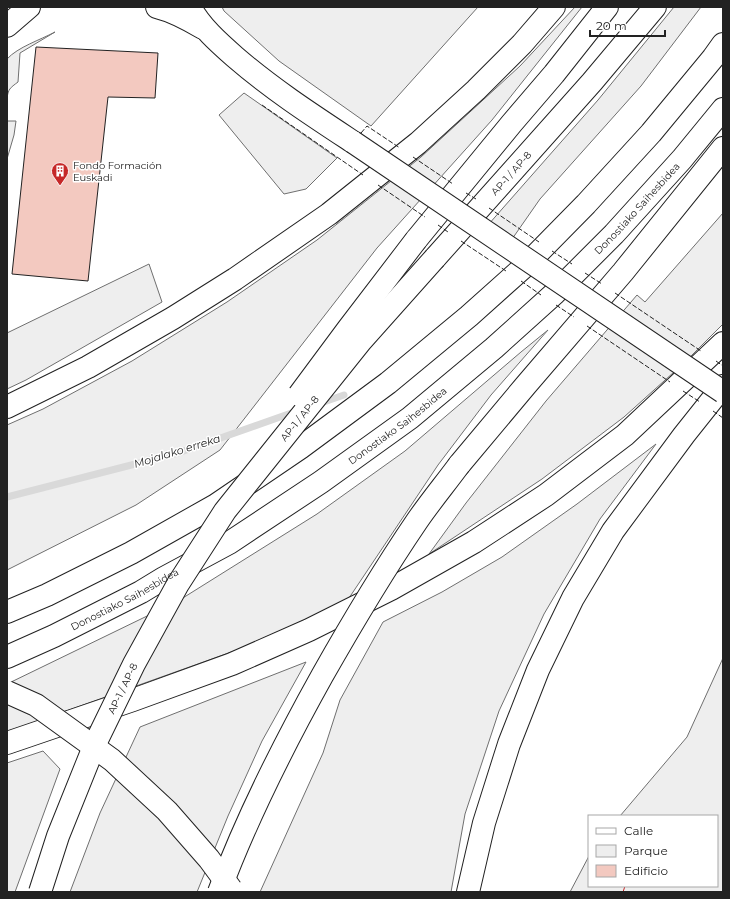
<svg xmlns="http://www.w3.org/2000/svg" width="730" height="899" viewBox="0 0 730 899" font-family="Montserrat,sans-serif">
<style>
.green{fill:#eee;stroke:#6f6f6f}
.parking{fill:#ededed;stroke:#6f6f6f}
.lines{fill:none;stroke-linecap:round;stroke-linejoin:round}
.stream{stroke:#d9d9d9;stroke-width:7}
.building{fill:#f3c9c0;stroke:#222}
.minor-casing{stroke:#222;stroke-width:24}
.highway-casing{stroke:#222;stroke-width:24}
.minor{stroke:#fff;stroke-width:22}
.highway{stroke:#fff;stroke-width:22}
.minor-bridge-casing{stroke:#222;stroke-width:24;stroke-linecap:butt}
.highway-bridge-casing{stroke:#222;stroke-width:24;stroke-linecap:butt}
.minor-bridge{stroke:#fff;stroke-width:22}
.highway-bridge{stroke:#fff;stroke-width:22}
.fence{stroke:#222;stroke-width:1;stroke-dasharray:5 2;stroke-linecap:butt}
.power{stroke:#c62828;stroke-width:1;stroke-dasharray:14 3 2 3;stroke-linecap:butt}
.labels{text-anchor:middle;stroke-width:3;stroke-linejoin:round;paint-order:stroke}
.poi-label{font-size:10px;fill:#222;stroke:#fff;text-anchor:start}
.street-label{font-size:10px;fill:#222;stroke:#fff}
.water-label{font-size:11px;font-style:italic;fill:#222;stroke:#fff}
</style>
<rect width="100%" height="100%" fill="#fff"/>
<g class="green">
<path d="M222 7H478L371 126 279 61 224 11Z"/>
<path d="M575 7H582L492 120 377 248 220 450 136 505 7 570V425L43 409 132 361 227 302 317 240 421 157 520 66Z"/>
<path d="M674 7H701L641 86 540 199 510 242 488 225 598 100Z"/>
<path d="M55 32 20 53 18 82C10 88 8 89 7 99V59C18 47 40 40 55 32Z"/>
<path d="M244 93 337 158 306 189 284 194 219 115Z"/>
<path d="M723 213V324L684 363 624 417 542 479 429 554 466 503 546 401 637 295 645 302Z"/>
<path d="M149 264 162 302 26 380 7 389V333Z"/>
<path d="M548 330 491 395 438 465 347 601 237 650 55 715 7 732V684L178 601 317 514 405 451 521 352Z"/>
<path d="M656 444 600 519 544 614 499 711 465 814 451 892H260L323 753 340 700 383 622 442 592 502 557 577 504Z"/>
<path d="M723 658V892H570L589 856V886H717V816H620L687 737Z"/>
<path d="M306 662 262 741 228 816 197 892H70L100 813 140 727Z"/>
<path d="M43 751 60 769 15 892H7V763Z"/>
</g>
<path class="parking" d="M7 121H16L14 135 7 159Z"/>
<g class="lines">
<g class="stream">
<path d="M318 404 344 395"/>
<path d="M7 497 178 453 297 411"/>
</g>
</g>
<path class="building" d="M36 47 158 53 155 98 108 97 88 281 12 274Z"/>
<g class="lines">
<g class="minor-casing">
<g id="minor">
<path d="M157 7C173 11 188 19 203 28"/>
<path d="M190 7C201 27 218 42 235 57 272 89 312 115 353 142"/>
<path d="M7 26 29 7"/>
</g>
</g>
<g class="highway-casing">
<g id="highway">
<path d="M416 240 512 123 554 74 607 7"/>
<path id="s1" d="M435 258 592 82 655 7"/>
<path d="M7 407 88 367 173 318 235 279 329 214 418 143 476 90 522 44 554 7"/>
<path d="M459 465 526 385 623 272 723 148"/>
<path d="M7 612 47 595 131 553 216 505 300 448 388 383 469 316 526 265 586 204 651 133 713 58 723 44"/>
<path id="s2" d="M7 657 54 636 141 592 164 578 229 543 321 482 410 418 494 348 555 293 614 234 682 159 723 109"/>
<path d="M7 743 133 700 232 664 309 630 391 589 474 542 546 495 625 435 723 343"/>
<path d="M468 892 484 823 509 744 538 670 573 598 613 531 684 435 723 386"/>
</g>
</g>
<use href="#minor" class="minor"/>
<use href="#highway" class="highway"/>
<g class="minor-bridge-casing">
<path id="minor-bridge" d="M353 142 723 392"/>
</g>
<g class="highway-bridge-casing">
<g id="highway-bridge">
<path d="M299 395 348 329 416 240"/>
<path d="M7 692 36 705 112 760 167 811 209 859 231 889"/>
<path id="s3" d="M40 892 58 836 95 744 134 664 178 584 225 511 361 341 435 258"/>
<path d="M219 892C247 817 283 746 322 676 352 623 383 571 417 521 430 502 445 484 459 465"/>
</g>
</g>
<use href="#minor-bridge" class="minor-bridge"/>
<use href="#highway-bridge" class="highway-bridge"/>
<g class="fence">
<path d="M262 105 363 175"/>
<path d="M361 133 367 126 400 148"/>
<path d="M413 157 453 184"/>
<path d="M378 185 425 217"/>
<path d="M466 193 476 199"/>
<path d="M489 208 539 242"/>
<path d="M438 225 448 232"/>
<path d="M461 241 506 271"/>
<path d="M552 251 572 264"/>
<path d="M585 273 602 284"/>
<path d="M521 281 541 295"/>
<path d="M615 293 701 351"/>
<path d="M556 305 574 317"/>
<path d="M587 326 670 382"/>
<path d="M716 361 723 366"/>
<path d="M683 391 700 402"/>
<path d="M713 411 723 418"/>
</g>
<path class="power" d="M623 892 625 886"/>
</g>
<defs>
<g id="building-pin" transform="scale(0.9)"><path d="M0 17L-7.5 6A9.5 9.5 0 1 1 7.5 6Z" fill="#c62828" stroke="#fff"/><path d="M-4-6H4V6H1V3H-1V6H-4ZM-2.5-4.3h1.7v1.8h-1.7ZM.8-4.3h1.7v1.8H.8ZM-2.5-1h1.7V.8h-1.7ZM.8-1h1.7V.8H.8Z" fill="#fff"/></g>
</defs>
<g fill-rule="evenodd">
<use href="#building-pin" x="60" y="171"/>
</g>
<g class="labels">
<g class="poi-label">
<text x="73" y="169">Fondo Formación<tspan x="73" dy="12">Euskadi</tspan></text>
</g>
<g class="street-label">
<text dy="4" stroke="none"><textPath href="#s1" startOffset="114">AP-1 / AP-8</textPath></text>
<text dy="4" stroke="none"><textPath href="#s2" startOffset="779">Donostiako Saihesbidea</textPath></text>
<text dy="4" stroke="none"><textPath href="#s3" startOffset="544">AP-1 / AP-8</textPath></text>
<text dy="4" stroke="none"><textPath href="#s2" startOffset="455">Donostiako Saihesbidea</textPath></text>
<text dy="4" stroke="none"><textPath href="#s2" startOffset="131">Donostiako Saihesbidea</textPath></text>
<text dy="4" stroke="none"><textPath href="#s3" startOffset="220">AP-1 / AP-8</textPath></text>
</g>
<g class="water-label">
<text transform="translate(177 451) rotate(-17)" y="4">Mojalako erreka</text>
</g>
</g>
<rect width="730" height="899" fill="none" stroke="#222222" stroke-width="16"/>
<rect x="588" y="815" width="130" height="72" fill="#ffffff" stroke="#a7a7a7"/>
<rect x="596" y="828" width="20" height="6" fill="#ffffff" stroke="#a7a7a7"/>
<text x="624" y="835" font-size="12" fill="#222222">Calle</text>
<rect x="596" y="845" width="20" height="12" fill="#eeeeee" stroke="#a7a7a7"/>
<text x="624" y="855" font-size="12" fill="#222222">Parque</text>
<rect x="596" y="865" width="20" height="12" fill="#f3c9c0" stroke="#a7a7a7"/>
<text x="624" y="875" font-size="12" fill="#222222">Edificio</text>
<path d="M590 30v6h75v-6" fill="none" stroke="#222222" stroke-width="2"/>
<text x="596" y="30" font-size="12" fill="#222222" stroke="#ffffff" stroke-width="3" paint-order="stroke">20 m</text>
</svg>
